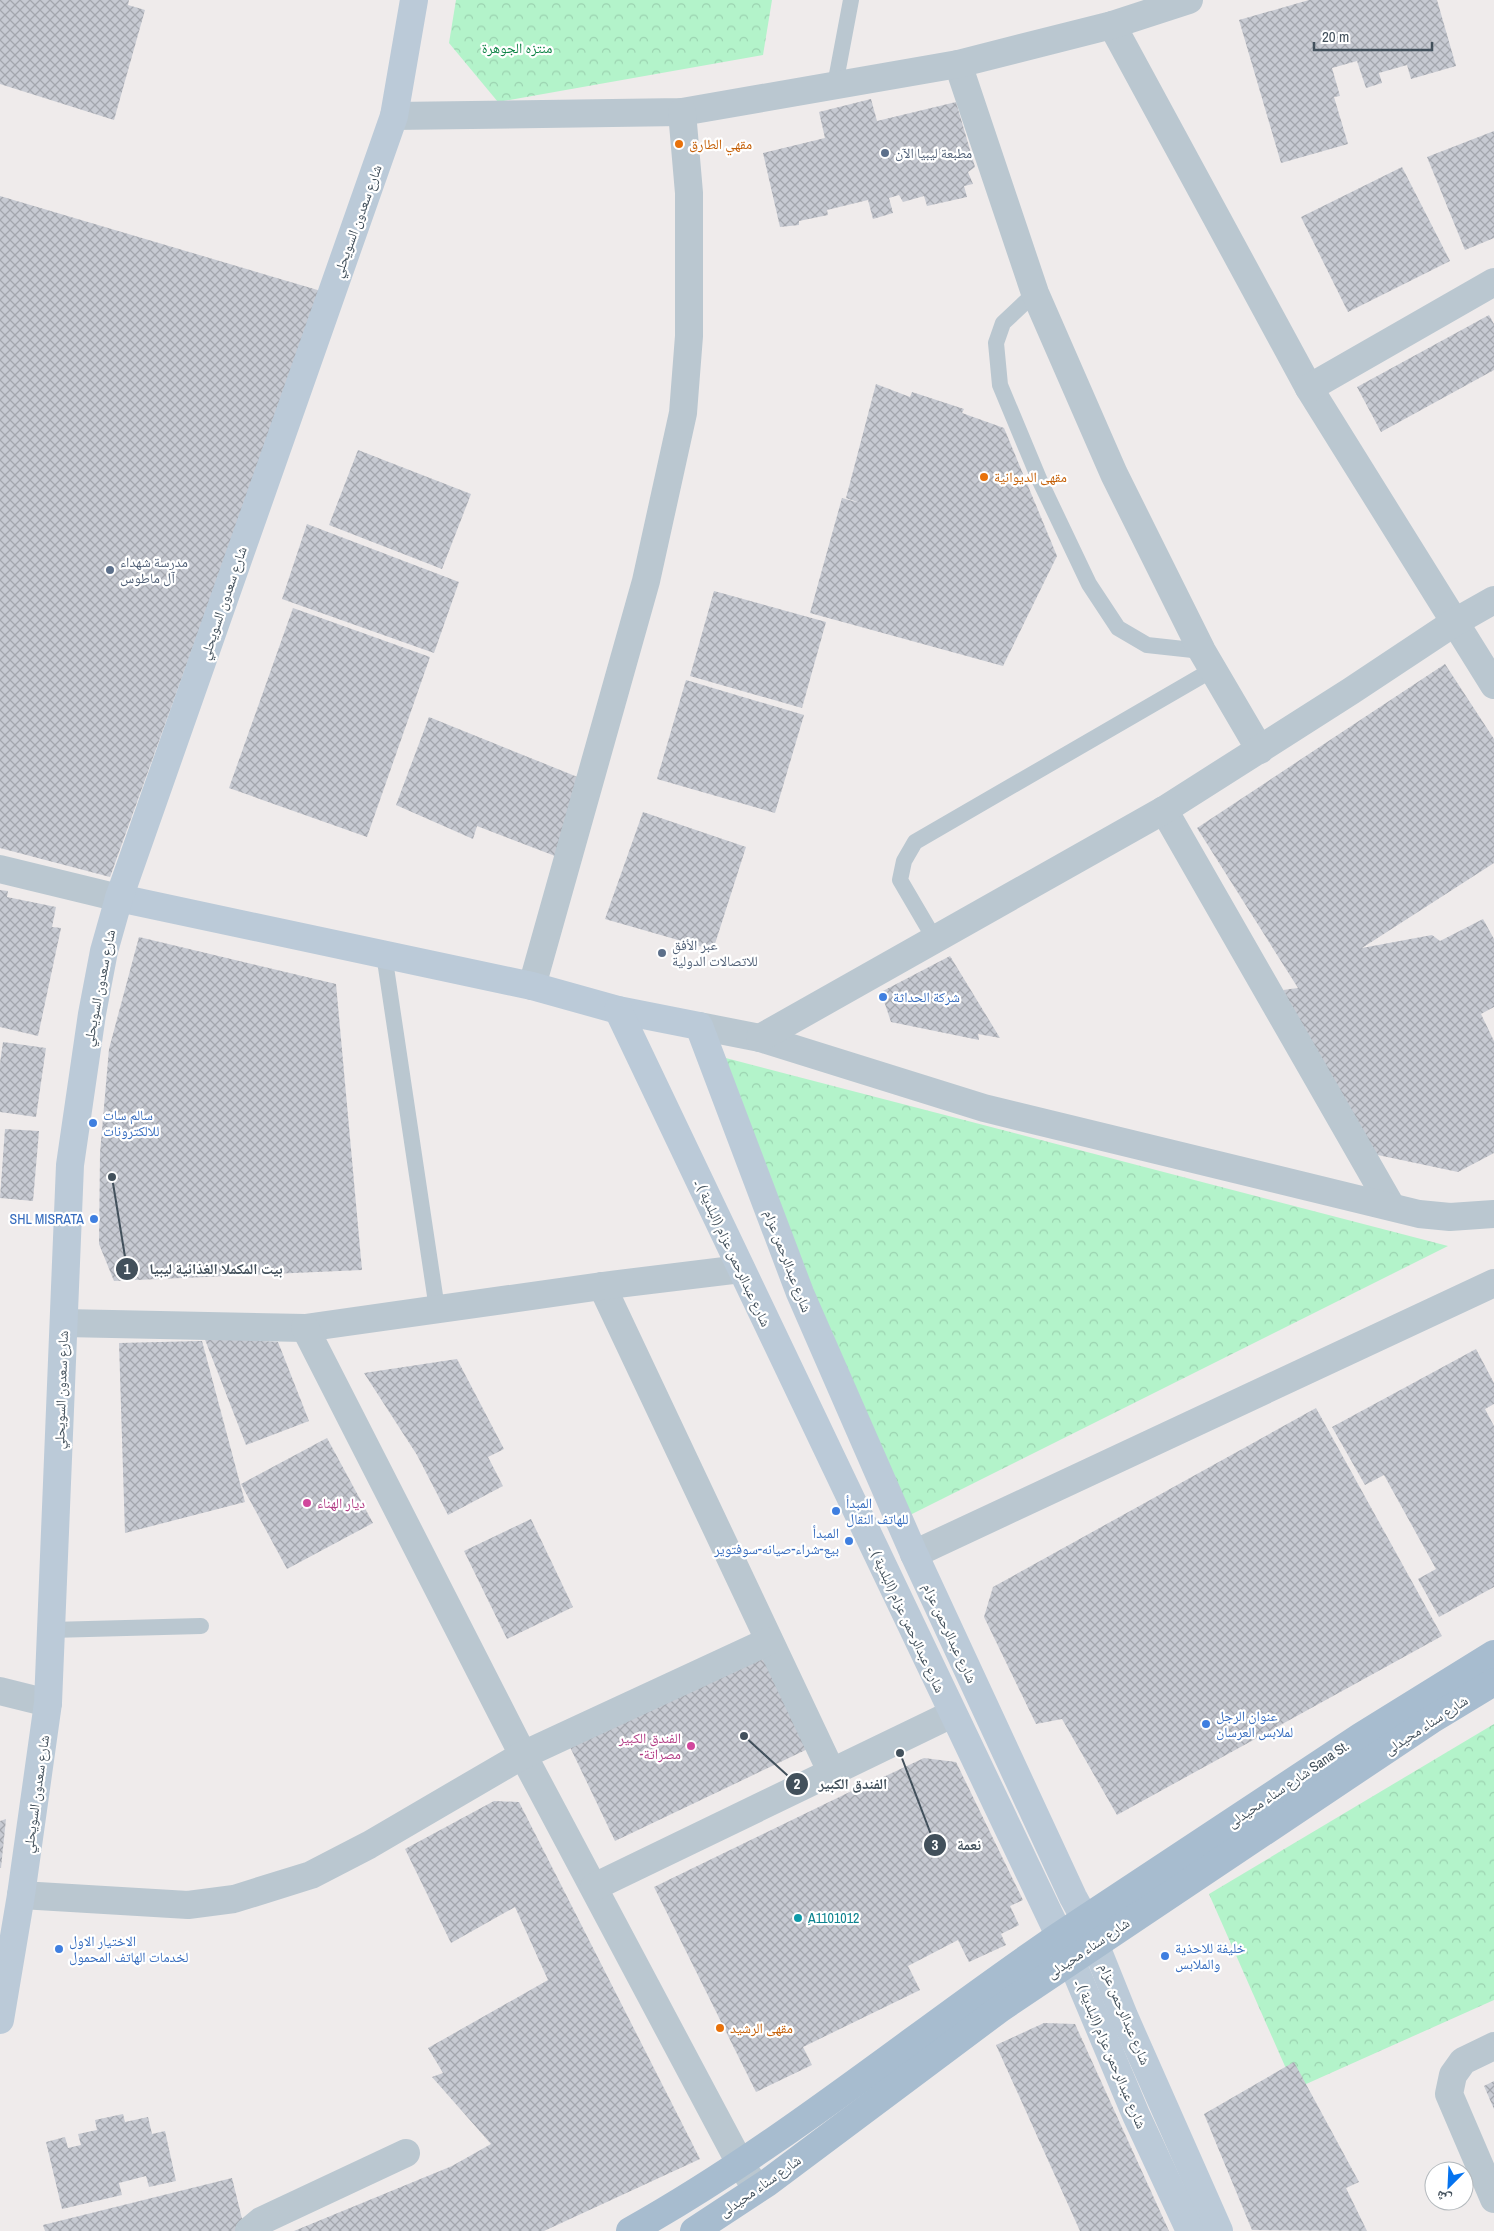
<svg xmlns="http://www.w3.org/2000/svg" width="1494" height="2231" viewBox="0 0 1494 2231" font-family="'Archivo Narrow','Noto Naskh Arabic',sans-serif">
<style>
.forest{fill:url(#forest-crowns)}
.building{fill:url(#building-cross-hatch)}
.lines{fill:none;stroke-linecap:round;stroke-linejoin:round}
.lane{stroke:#bac7d0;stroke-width:16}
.street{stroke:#bac7d0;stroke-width:28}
.secondary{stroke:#bbcad8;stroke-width:28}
.primary{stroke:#a7bccf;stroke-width:28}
.food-dot{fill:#e8710a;stroke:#fff;stroke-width:2}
.service-dot{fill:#5c6f8a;stroke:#fff;stroke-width:2}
.shop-dot{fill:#3f7fe0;stroke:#fff;stroke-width:2}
.hotel-dot{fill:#d1479c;stroke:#fff;stroke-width:2}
.culture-dot{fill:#0f9aa8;stroke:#fff;stroke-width:2}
.labels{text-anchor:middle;stroke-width:4.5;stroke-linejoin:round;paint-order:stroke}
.park-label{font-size:14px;fill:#0c8344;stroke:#fff}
.food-label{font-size:14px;fill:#c56008;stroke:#fff;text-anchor:start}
.service-label{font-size:14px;fill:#4e5e75;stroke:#fff;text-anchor:start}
.street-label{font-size:14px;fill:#42505b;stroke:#fff}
.shop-label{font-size:14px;fill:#366cbe;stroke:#fff;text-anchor:start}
.hotel-label{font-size:14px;fill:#b23c85;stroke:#fff;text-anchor:start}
.culture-label{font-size:14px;fill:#0d838f;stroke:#fff;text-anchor:start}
.leader{fill:none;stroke:#42505b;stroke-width:2}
.callout-dot{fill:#42505b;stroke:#fff;stroke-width:2}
.mark-label{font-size:15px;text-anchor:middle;font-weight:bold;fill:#fff}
.callout-label{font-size:15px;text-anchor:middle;font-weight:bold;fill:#42505b;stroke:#fff;stroke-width:4.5;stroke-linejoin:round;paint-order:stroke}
</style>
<defs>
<pattern id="forest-crowns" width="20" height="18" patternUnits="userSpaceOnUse" patternTransform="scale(1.25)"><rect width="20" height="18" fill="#b3f3ca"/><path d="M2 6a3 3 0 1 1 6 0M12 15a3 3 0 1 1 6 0" fill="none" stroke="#9bd2b0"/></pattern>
<pattern id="building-cross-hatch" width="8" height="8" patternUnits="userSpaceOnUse" patternTransform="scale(1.25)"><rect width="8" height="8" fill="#c7cad2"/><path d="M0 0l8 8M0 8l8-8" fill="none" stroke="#a3a6ad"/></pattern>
</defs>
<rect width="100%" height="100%" fill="#efebeb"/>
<g class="forest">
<path d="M456 0H772L763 55 498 102 449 43Z"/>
<path d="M699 1051 1448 1246 906 1517Z"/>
<path d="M1494 1724V2000L1295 2089 1209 1894Z"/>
</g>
<g class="building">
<path d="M0 0H129L128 5 145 10 114 120 0 84Z"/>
<path d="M1309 0H1437L1456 66 1411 79 1407 65 1379 73 1382 83 1366 88 1357 61 1332 68 1340 96 1334 97 1348 144 1281 163 1239 20Z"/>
<path d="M871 99 877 121 956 102 975 167 968 172 973 184 964 186 967 197 927 206 924 196 903 202 899 195 889 198 893 213 873 219 868 200 827 210 828 215 799 221V225L780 227 763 153 825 138 819 112Z"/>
<path d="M1494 131V238L1465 250 1427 157Z"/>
<path d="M1402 167 1450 261 1348 312 1301 217Z"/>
<path d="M0 196 321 291 110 877 0 848Z"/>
<path d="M1489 315 1494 324V370L1381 432 1357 387Z"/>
<path d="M876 384 910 397 912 392 964 409 962 413 1004 428 1057 556 1003 666 810 613 842 498 860 503 846 498Z"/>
<path d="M358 450 471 494 442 569 329 525Z"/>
<path d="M307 524 459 582 434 653 282 599Z"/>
<path d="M714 591 826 622 802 708 690 676Z"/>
<path d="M293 608 430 657 367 837 229 788Z"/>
<path d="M1445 664 1494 739V863L1362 948 1432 935 1440 941 1483 919 1494 939V1007L1481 1014 1494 1041V1153L1458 1172 1373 1154 1283 990 1298 988 1197 828Z"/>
<path d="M686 680 804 715 775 813 657 779Z"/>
<path d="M429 717 580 778 555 856 477 826 473 839 396 805Z"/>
<path d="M643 812 746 847 713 950 605 919Z"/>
<path d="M0 890 8 891 7 897 56 907 52 927 61 928 38 1036 0 1027Z"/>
<path d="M139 937 336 984 362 1270 114 1281 99 1244 100 1153 109 1049Z"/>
<path d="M950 956 1000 1038 978 1034 979 1040 891 1022 881 992Z"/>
<path d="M3 1042 46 1048 36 1117 0 1112V1063Z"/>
<path d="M5 1129 39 1131 33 1201 0 1198Z"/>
<path d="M204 1337 278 1342 309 1421 246 1445Z"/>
<path d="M202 1341 245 1502 125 1533 119 1343Z"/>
<path d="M1476 1349 1494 1383V1404L1485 1409 1494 1426V1587L1439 1617 1418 1579 1436 1569 1384 1475 1365 1485 1332 1427Z"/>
<path d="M457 1359 504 1449 488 1457 503 1486 448 1515 417 1455 364 1373Z"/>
<path d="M1316 1408 1442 1636 1117 1815 1062 1719 1036 1724 984 1617 993 1587Z"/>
<path d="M327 1438 373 1523 287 1569 241 1484Z"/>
<path d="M531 1519 573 1607 507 1639 464 1551Z"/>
<path d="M767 1650 814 1746 615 1841 569 1745Z"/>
<path d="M924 1758 956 1762 1023 1900 1010 1906 1019 1925 1001 1934 1006 1945 969 1962 958 1940 908 1966 920 1990 803 2047 812 2065 756 2092 654 1887 862 1786V1787Z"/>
<path d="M494 1801 519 1802 700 2159 544 2231H294L452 2166 491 2144 432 2077 443 2073 428 2048 548 1980 515 1907 451 1943 405 1849Z"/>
<path d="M6 1819 1 1868H0V1821Z"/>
<path d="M1044 2023 1075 2024 1169 2231H1080L996 2045Z"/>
<path d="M1294 2062 1359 2182 1346 2188 1367 2231 1252 2230 1204 2114Z"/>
<path d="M1494 2081V2109L1484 2086Z"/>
<path d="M123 2114 125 2122 148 2117 152 2134 165 2131 176 2181 149 2187 146 2176 119 2183 122 2195 62 2209 46 2142 65 2137 68 2148 81 2145 78 2134 97 2130 95 2120Z"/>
<path d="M232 2178 245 2231H45L43 2225Z"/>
</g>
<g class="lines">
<g class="lane">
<path d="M835 85 851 0"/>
<path d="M1035 293 1003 323 996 343 1000 385 1040 481 1089 584 1118 628 1147 645 1202 651"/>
<path d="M934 938 900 880 904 861 915 842 1212 670"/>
<path d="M384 954 437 1309"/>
<path d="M51 1630 201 1626"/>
</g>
<g class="street">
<path d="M1112 25 1309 388 1494 685"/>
<path d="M958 64 1035 293 1114 474 1202 651 1260 750"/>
<path d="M394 116 682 112 958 64 1112 25 1189 0"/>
<path d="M1309 388 1494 282"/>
<path d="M1164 810 1391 1206"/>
<path d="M0 869 119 898"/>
<path d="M532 986 646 581 683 413 689 336V193L682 112"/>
<path d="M699 1026 760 1038 984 1108 1419 1214 1450 1217 1494 1214"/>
<path d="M760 1038 1164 810 1351 691 1455 622 1494 600"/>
<path d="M602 1286 831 1771"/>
<path d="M64 1323 305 1328 602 1286 741 1269"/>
<path d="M305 1328 523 1755 741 2165 757 2189"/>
<path d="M914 1554 1494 1283"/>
<path d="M0 1691 48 1703"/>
<path d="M594 1887 952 1714"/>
<path d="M21 1895 188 1905 234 1899 311 1875 369 1845 523 1755 769 1641"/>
<path d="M1494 2046 1463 2061 1453 2075 1449 2094 1494 2199"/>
<path d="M249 2231 261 2221 406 2153"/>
</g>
<g class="secondary">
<path d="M119 898 532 986 618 1010 699 1026 800 1293 914 1554 1073 1897 1085 1919 1124 2016 1219 2231"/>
<path d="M618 1010 1071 1960 1136 2115 1190 2231"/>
<path d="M0 2020 21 1895 48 1703 70 1165 92 1014 104 951 119 898 394 116 414 0"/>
</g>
<g class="primary">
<path d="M630 2231C782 2146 915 2034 1059 1936L1360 1737 1494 1654"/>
<path d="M694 2231 767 2183 1001 2008 1431 1720 1494 1682"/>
</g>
</g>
<g class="food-dot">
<circle cx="679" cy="144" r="5"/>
<circle cx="984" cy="477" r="5"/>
<circle cx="720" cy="2028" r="5"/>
</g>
<g class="service-dot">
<circle cx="885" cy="153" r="5"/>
<circle cx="110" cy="570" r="5"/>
<circle cx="662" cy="953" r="5"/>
</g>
<g class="shop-dot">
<circle cx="883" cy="997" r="5"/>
<circle cx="93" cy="1123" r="5"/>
<circle cx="94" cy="1219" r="5"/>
<circle cx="836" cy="1511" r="5"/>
<circle cx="849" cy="1541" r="5"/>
<circle cx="1206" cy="1724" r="5"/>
<circle cx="59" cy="1949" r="5"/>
<circle cx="1165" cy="1956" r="5"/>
</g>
<g class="hotel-dot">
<circle cx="307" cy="1503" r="5"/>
<circle cx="691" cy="1746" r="5"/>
</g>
<circle class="culture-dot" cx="798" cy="1918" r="5"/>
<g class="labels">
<g class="park-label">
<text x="517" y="53">منتزه الجوهرة</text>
</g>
<g class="food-label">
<text x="689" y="149">مقهي الطارق</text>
<text x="994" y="482">مقهى الديوانية</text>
<text x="730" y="2033">مقهى الرشيد</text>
</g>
<g class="service-label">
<text x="895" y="158">مطبعة ليبيا الآن</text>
<text x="120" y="567">مدرسة شهداء<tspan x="120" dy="16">آل ماطوس</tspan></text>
<text x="672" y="950">عبر الأفق<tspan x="672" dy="16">للاتصالات الدولية</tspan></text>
</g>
<g class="street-label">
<text transform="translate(357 221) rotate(-70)" y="5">شارع سعدون السويحلي</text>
<text transform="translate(223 603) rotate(-71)" y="5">شارع سعدون السويحلي</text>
<text transform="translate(99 988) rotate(-79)" y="5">شارع سعدون السويحلي</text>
<text transform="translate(733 1253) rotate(65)" y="5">شارع عبدالرحمن عزام (البلدية ) ـ</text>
<text transform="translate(788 1261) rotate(69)" y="5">شارع عبدالرحمن عزام</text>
<text transform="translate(61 1390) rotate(-88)" y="5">شارع سعدون السويحلي</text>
<text transform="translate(907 1619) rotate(65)" y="5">شارع عبدالرحمن عزام (البلدية ) ـ</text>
<text transform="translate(950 1633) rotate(65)" y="5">شارع عبدالرحمن عزام</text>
<text transform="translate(1426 1725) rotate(-33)" y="5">شارع سناء محيدلى</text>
<text transform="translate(1288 1784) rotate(-34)" y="5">شارع سناء محيدلى Sana St.</text>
<text transform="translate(36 1794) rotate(-82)" y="5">شارع سعدون السويحلي</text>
<text transform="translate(1088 1948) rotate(-34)" y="5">شارع سناء محيدلى</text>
<text transform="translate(1125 2014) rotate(67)" y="5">شارع عبدالرحمن عزام</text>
<text transform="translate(1111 2054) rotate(67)" y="5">شارع عبدالرحمن عزام (البلدية ) ـ</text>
<text transform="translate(760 2186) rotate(-35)" y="5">شارع سناء محيدلى</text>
</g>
<g class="shop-label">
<text x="893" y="1002">شركة الحداثة</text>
<text x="103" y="1120">سالم سات<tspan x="103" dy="16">للالكترونات</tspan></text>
<text x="84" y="1224" text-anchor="end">SHL MISRATA</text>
<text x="846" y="1508">المبدأ<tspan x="846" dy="16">للهاتف النقال</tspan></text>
<text x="839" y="1538" text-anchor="end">المبدأ<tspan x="839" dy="16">بيع-شراء-صيانه-سوفتوير</tspan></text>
<text x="1216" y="1721">عنوان الرجل<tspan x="1216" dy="16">لملابس العرسان</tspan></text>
<text x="69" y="1946">الاختيار الاول<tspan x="69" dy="16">لخدمات الهاتف المحمول</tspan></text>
<text x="1175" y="1953">خليفة للاحذية<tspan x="1175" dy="16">والملابس</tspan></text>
</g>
<g class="hotel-label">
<text x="317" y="1508">ديار الهناء</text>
<text x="681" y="1743" text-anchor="end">الفندق الكبير<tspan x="681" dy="16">-مصراتة</tspan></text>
</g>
<g class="culture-label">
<text x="808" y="1923">ِA1101012</text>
</g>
</g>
<path class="leader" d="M112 1177L127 1269M744 1736L797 1784M900 1753L935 1845"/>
<g class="callout-dot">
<circle cx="112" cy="1177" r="5"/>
<circle cx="744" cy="1736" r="5"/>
<circle cx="900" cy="1753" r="5"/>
<circle cx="127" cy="1269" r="12"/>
<circle cx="797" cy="1784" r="12"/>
<circle cx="935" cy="1845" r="12"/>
</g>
<g class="mark-label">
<text x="127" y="1274">1</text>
<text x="797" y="1789">2</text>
<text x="935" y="1850">3</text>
</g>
<g class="callout-label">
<text x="216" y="1274">بيت المكملا الغذائية ليبيا</text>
<text x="853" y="1789">الفندق الكبير</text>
<text x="969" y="1850">نعمة</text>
</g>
<g transform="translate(1449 2186) rotate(204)"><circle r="24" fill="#ffffff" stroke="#b3b9bd"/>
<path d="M0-4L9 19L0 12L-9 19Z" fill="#0573ef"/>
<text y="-8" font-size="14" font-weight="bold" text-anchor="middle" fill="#42505b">ش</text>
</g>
<path d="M1314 42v8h118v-8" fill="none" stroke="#42505b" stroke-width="2.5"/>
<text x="1322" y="42" font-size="15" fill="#42505b" stroke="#ffffff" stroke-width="4" paint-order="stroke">20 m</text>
</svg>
